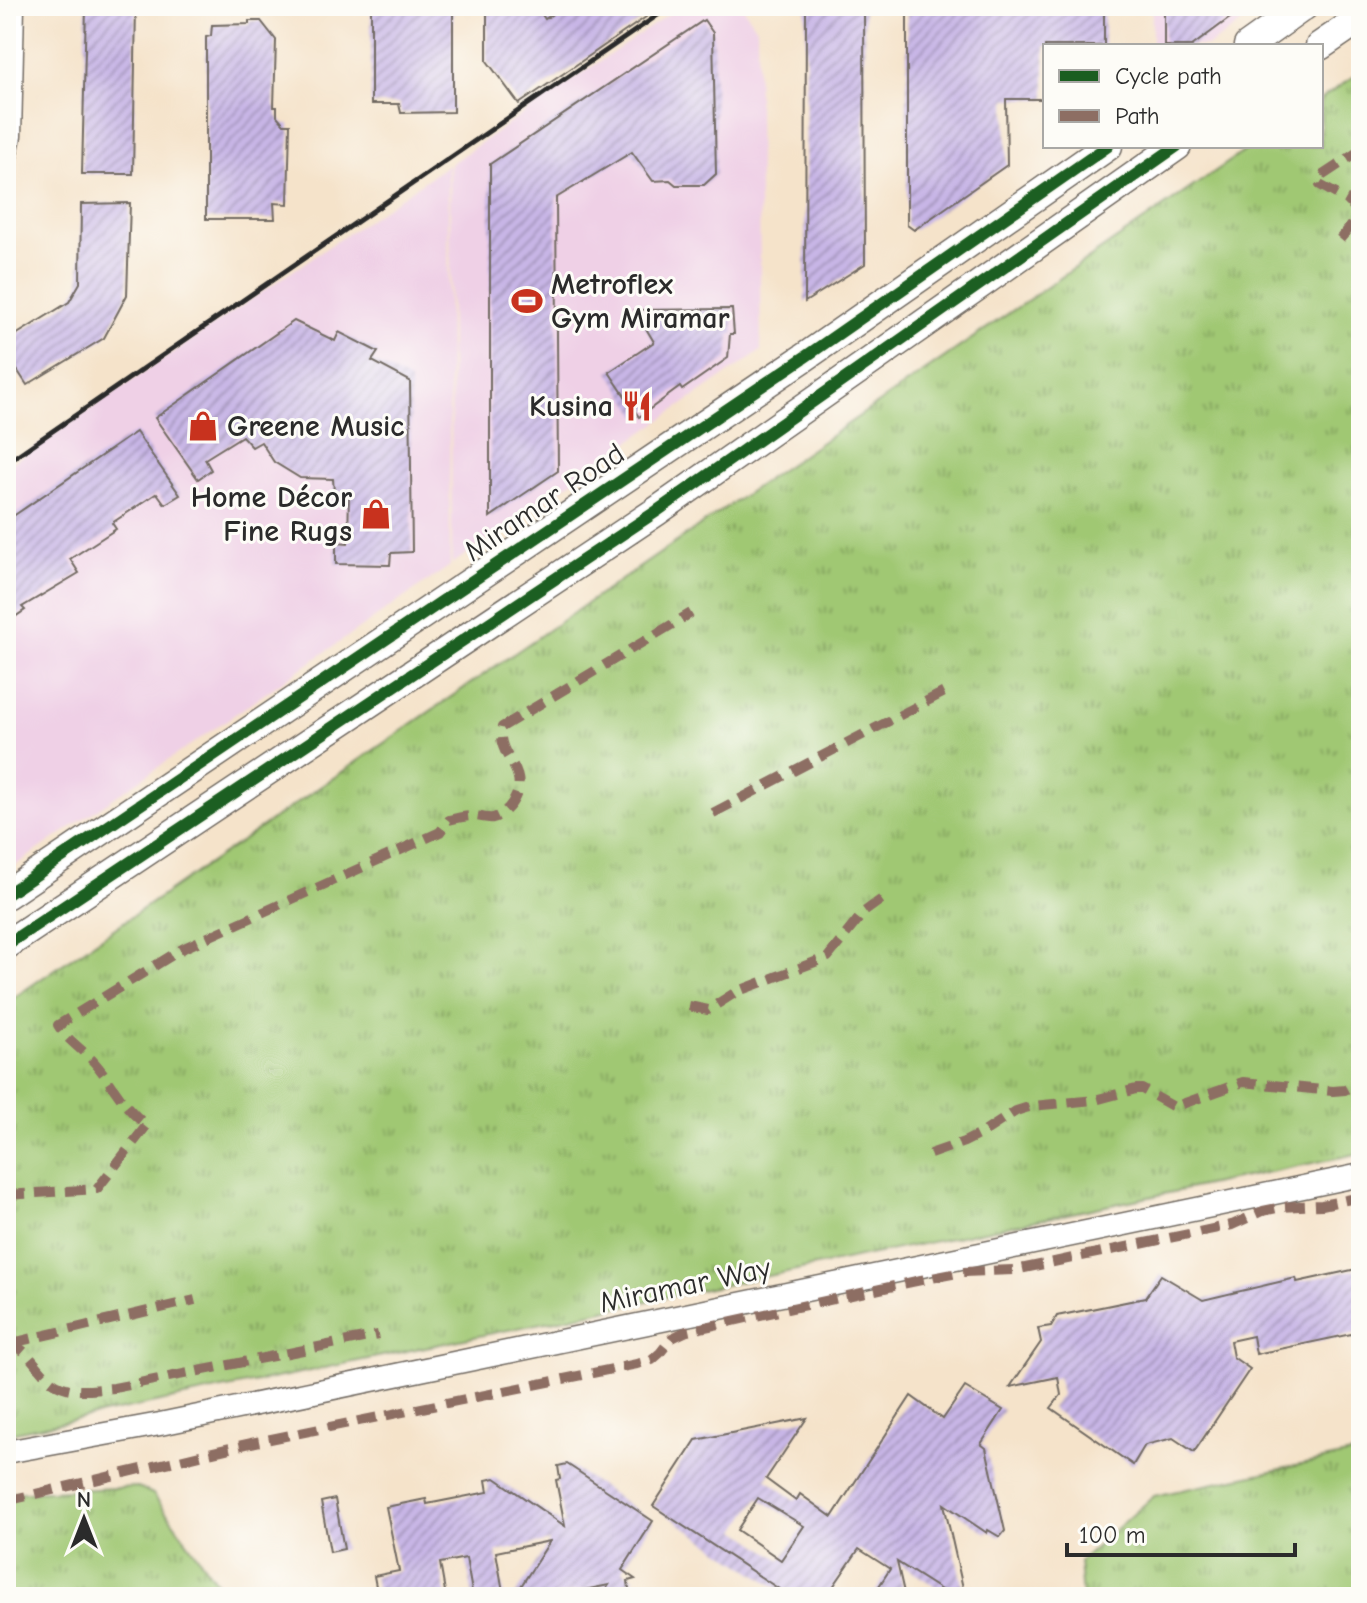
<svg xmlns="http://www.w3.org/2000/svg" width="1367" height="1603" viewBox="0 0 1367 1603" font-family="'Comic Neue',sans-serif">
<style>
.built{fill:#efd0e6}
.grass{fill:url(#grass-tufts);stroke:#667a4f;stroke-width:2}
.building{fill:url(#building-hatch);fill-rule:evenodd}
.lines{fill:none;stroke-linecap:round;stroke-linejoin:round}
.minor-casing{stroke:#726b63;stroke-width:25}
.major-casing{stroke:#726b63;stroke-width:31}
.minor{stroke:#fff;stroke-width:22}
.major{stroke:#fff;stroke-width:28}
.rail{stroke:#2b2b2b;stroke-width:5}
.quiet{stroke:#8d6e63;stroke-width:10;stroke-dasharray:20 10;stroke-linecap:butt}
.cycleway-casing{stroke:#fdfcf7;stroke-width:17}
.cycleway{stroke:#1b5e20;stroke-width:12}
.labels{text-anchor:middle;stroke-width:6;stroke-linejoin:round;paint-order:stroke}
.poi-label{font-size:30px;font-weight:bold;fill:#2b2b2b;stroke:#fdfcf7;text-anchor:start}
.street-label{font-size:30px;fill:#2b2b2b;stroke:#fdfcf7}
</style>
<defs>
<pattern id="grass-tufts" width="24" height="20" patternUnits="userSpaceOnUse" patternTransform="scale(2)"><rect width="24" height="20" fill="#a0c873"/><path d="M3 7l-1-3M5 7V3M7 7l1-3M15 17l-1-3M17 17v-4M19 17l1-3" fill="none" stroke="#83a35f"/></pattern>
<pattern id="building-hatch" width="6" height="6" patternUnits="userSpaceOnUse" patternTransform="scale(2)"><rect width="6" height="6" fill="#c8b6e6"/><path d="M-1 1l2-2M0 6l6-6M5 7l2-2" fill="none" stroke="#a394bb"/></pattern>
</defs>
<rect width="100%" height="100%" fill="#fdfcf7"/>
<filter id="ink" filterUnits="userSpaceOnUse"><feTurbulence type="fractalNoise" baseFrequency=".0125" numOctaves="2"/><feDisplacementMap in="SourceGraphic" scale="16" xChannelSelector="R" yChannelSelector="G"/><feConvolveMatrix kernelMatrix="1 2 1 2 8 2 1 2 1" color-interpolation-filters="sRGB"/></filter>
<filter id="wash" filterUnits="userSpaceOnUse"><feTurbulence type="fractalNoise" baseFrequency=".006" numOctaves="4" result="noise"/><feDisplacementMap in="SourceGraphic" scale="32" xChannelSelector="R" yChannelSelector="G"/><feGaussianBlur stdDeviation="1.8" result="paint"/><feColorMatrix in="noise" values="0 0 0 0 0 0 0 0 0 0 0 0 0 0 0 0 0 1.4 0 .05"/><feComposite in="paint" operator="in"/></filter>
<g filter="url(#wash)">
<rect width="100%" height="100%" fill="#f5e3ca"/>
<g class="built">
<path d="M681 6H742L757 28 761 351 452 564 450 164Z"/>
<path d="M1152 6H1267L1208 46H1152Z"/>
<path d="M448 165 450 566 6 872V467Z"/>
</g>
<g class="grass">
<path d="M1361 72V1153L6 1434V1003L1252 146H1321V99Z"/>
<path d="M1361 1452V1597H1082L1079 1562 1154 1496Z"/>
<path d="M138 1487 153 1494 227 1597H6V1493Z"/>
</g>
<g id="blocks">
<g class="building">
<path d="M86 6H136L133 174H82Z"/>
<path d="M371 6H453V112L401 113 399 104H371Z"/>
<path d="M487 6H536L545 19 564 6H662L519 104 487 61Z"/>
<path d="M806 6H864L865 264 805 302Z"/>
<path d="M907 6H1104V46H1045V99H1006L1007 165 914 230 907 225Z"/>
<path d="M1164 6H1246L1192 46H1164Z"/>
<path d="M704 20 713 33 716 174 704 185H676L670 180 653 181 632 152 556 198 558 471 490 517V164Z"/>
<path d="M249 21H261L276 40 274 107H277V116L284 124H290L288 204 274 203 275 219H206V37L211 36 212 25 249 24Z"/>
<path d="M130 203 127 295 104 338 27 385 6 353V341L69 302 80 283 81 204Z"/>
<path d="M732 309 734 334H730L728 358 682 390 680 387 639 417 609 372 654 342 635 310Z"/>
<path d="M294 321 335 341 339 332 378 352 372 361 410 381 412 552 391 553 390 565 336 564V542L348 543 349 491 334 492 333 479 300 478 274 462 261 442 252 447 242 436 205 459 211 470 198 479 155 418Z"/>
<path d="M136 432 180 495 165 504 157 493 112 523 116 529 70 559 79 573 22 607 25 610 6 623V521Z"/>
<path d="M1361 1268V1332L1256 1354 1253 1336 1230 1341 1233 1357 1250 1369 1194 1452 1173 1438 1145 1445 1133 1465 1051 1408 1061 1395 1058 1377 1010 1387 1041 1342 1038 1328 1051 1326 1057 1316 1145 1298 1161 1275 1203 1300 1296 1278 1297 1282Z"/>
<path d="M965 1387 1003 1410 981 1444 986 1448 1005 1531 1000 1537 988 1530 987 1533 944 1504 965 1597H959L948 1591 946 1593 897 1562 905 1597H872L890 1569 859 1549 826 1597H778L782 1591 653 1506 696 1440 807 1418 766 1479 796 1501 800 1494 832 1517 911 1396 943 1419ZM758 1498 804 1526 781 1560 737 1530Z"/>
<path d="M567 1464 653 1521 622 1570 635 1579 628 1581 630 1597H601L609 1585 550 1597H514L550 1541 496 1552 504 1597H473L466 1558 440 1563 446 1597H378L374 1576 399 1571 386 1507 426 1499 427 1504 488 1492 486 1480 495 1478 565 1526 556 1480 560 1479 558 1466Z"/>
<path d="M335 1499 344 1549 330 1552 321 1502Z"/>
</g>
</g>
</g>
<g filter="url(#ink)">
<use href="#blocks" fill-opacity="0" stroke="#726b63" stroke-width="2"/>
<g class="lines">
<g class="minor-casing">
<g id="minor">
<path d="M6 155 10 136 13 6"/>
<path d="M6 1452 160 1424 1361 1175"/>
</g>
</g>
<g class="major-casing">
<g id="major">
<path d="M1248 46 1304 6"/>
<path d="M1320 46 1361 18"/>
<path d="M6 895 805 357 1108 146"/>
<path d="M6 945 657 511 1177 146"/>
</g>
</g>
<use href="#minor" class="minor"/>
<use href="#major" class="major"/>
<path class="rail" d="M6 463 671 6"/>
<g class="quiet">
<path d="M1340 239 1352 225 1357 210 1347 200 1320 185V177L1361 150"/>
<path d="M713 813 952 688"/>
<path d="M689 1006 708 1010 736 992 828 957 864 912 886 896"/>
<path d="M930 1154 964 1142 984 1132 1016 1111 1032 1106 1095 1100 1136 1089H1142L1174 1107 1243 1082 1333 1091 1345 1090 1361 1081"/>
<path d="M6 1195 97 1189 147 1125C124 1110 112 1082 94 1062 82 1049 67 1040 58 1025L184 948 440 832 449 820C457 818 466 816 474 816 480 816 487 819 493 818 501 816 508 809 512 803 534 769 494 758 502 727L691 613"/>
<path d="M6 1343C28 1345 38 1374 56 1384 74 1394 95 1389 114 1388L378 1335"/>
<path d="M12 1343 195 1300"/>
<path d="M6 1501 251 1443 637 1364 652 1360 660 1353 672 1338 687 1331 921 1280 963 1272 1015 1270 1232 1225 1263 1211 1282 1207 1322 1205 1361 1197"/>
</g>
<g class="cycleway-casing">
<g id="cycleway">
<path d="M6 895 805 357 1108 146"/>
<path d="M6 945 657 511 1177 146"/>
</g>
</g>
<use href="#cycleway" class="cycleway"/>
</g>
</g>
<defs>
<g id="stadium-bare" transform="scale(2.4)"><path d="M0-5a6.5 5 0 1 0 0 10a6.5 5 0 1 0 0-10ZM-3.5-1.8h7v3.6h-7Z" fill="#c8321e" stroke="#fdfcf7" stroke-width="2.5" paint-order="stroke"/></g>
<g id="restaurant-bare" transform="scale(2.4)"><path d="M-5-6h1v4h1v-4h1v4h1v-4h1v5L-1.5 .5V6h-2V.5L-5-1ZM5-6V6H3V1.5H1.5Q1.5-4 5-6Z" fill="#c8321e" stroke="#fdfcf7" stroke-width="2.5" paint-order="stroke"/></g>
<g id="shop-bare" transform="scale(2.4)"><path d="M-5-2.5h2.3a2.7 3.5 0 0 1 5.4 0H5L5.5 6h-11ZM-1.5-2.5h3a1.5 2.3 0 0 0-3 0Z" fill="#c8321e" stroke="#fdfcf7" stroke-width="2.5" paint-order="stroke"/></g>
</defs>
<g fill-rule="evenodd">
<use href="#stadium-bare" x="527" y="301"/>
<use href="#restaurant-bare" x="637" y="406"/>
<use href="#shop-bare" x="203" y="426"/>
<use href="#shop-bare" x="376" y="514"/>
</g>
<g class="labels">
<g class="poi-label">
<text x="551" y="294">Metroflex<tspan x="551" dy="34">Gym Miramar</tspan></text>
<text x="613" y="416" text-anchor="end">Kusina</text>
<text x="227" y="436">Greene Music</text>
<text x="352" y="507" text-anchor="end">Home Décor<tspan x="352" dy="34">Fine Rugs</tspan></text>
</g>
<g class="street-label">
<text transform="translate(544 502) rotate(-34)" y="10">Miramar Road</text>
<text transform="translate(685 1285) rotate(-12)" y="10">Miramar Way</text>
</g>
</g>
<rect width="1367" height="1603" fill="none" stroke="#fdfcf7" stroke-width="32"/>
<rect x="1043" y="44" width="280" height="104" fill="#fdfcf7" stroke="#a9a8a5" stroke-width="2"/>
<rect x="1059" y="70" width="40" height="12" fill="#1b5e20" stroke="#a9a8a5" stroke-width="2"/>
<text x="1115" y="84" font-size="24" fill="#2b2b2b">Cycle path</text>
<rect x="1059" y="110" width="40" height="12" fill="#8d6e63" stroke="#a9a8a5" stroke-width="2"/>
<text x="1115" y="124" font-size="24" fill="#2b2b2b">Path</text>
<g transform="translate(84 1519)" stroke="#fdfcf7" stroke-width="6" paint-order="stroke">
<path d="M0-6L14 30L0 20L-14 30Z" fill="#2b2b2b"/>
<text y="-12" font-size="22" font-weight="bold" text-anchor="middle" fill="#2b2b2b">N</text>
</g>
<path d="M1067 1543v12h228v-12" fill="none" stroke="#2b2b2b" stroke-width="4"/>
<text x="1079" y="1543" font-size="24" fill="#2b2b2b" stroke="#fdfcf7" stroke-width="6" paint-order="stroke">100 m</text>
</svg>
